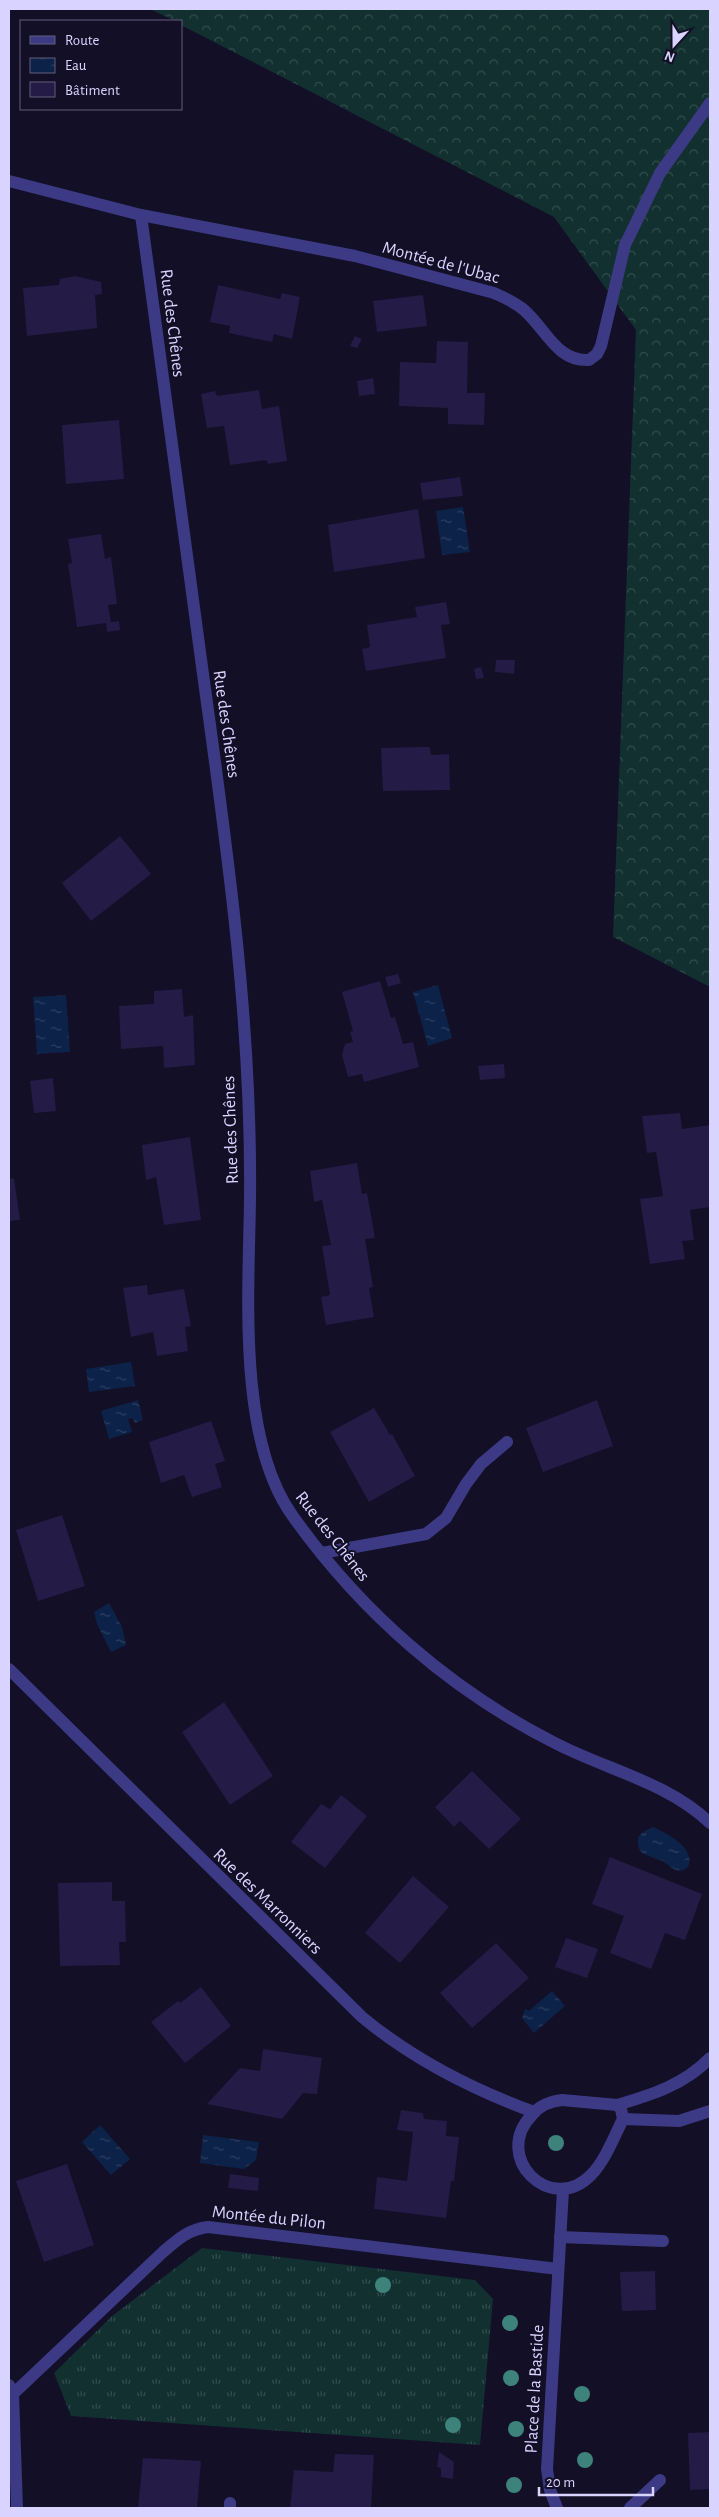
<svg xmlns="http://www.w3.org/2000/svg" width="719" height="2517" viewBox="0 0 719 2517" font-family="'Alegreya Sans',sans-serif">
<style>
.grass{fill:url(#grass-tufts)}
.forest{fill:url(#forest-crowns)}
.water{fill:url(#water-ripples)}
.building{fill:#241b47}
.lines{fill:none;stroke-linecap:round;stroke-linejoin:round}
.service{stroke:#3d3a85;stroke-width:12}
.minor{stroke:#3d3a85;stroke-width:12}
.tree{fill:#3d827b}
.labels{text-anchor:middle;stroke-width:4;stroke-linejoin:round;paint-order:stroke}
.street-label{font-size:18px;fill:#d9d4ff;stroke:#130f26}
</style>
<defs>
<pattern id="grass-tufts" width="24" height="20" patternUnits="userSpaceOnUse" patternTransform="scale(1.25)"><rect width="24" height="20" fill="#12302f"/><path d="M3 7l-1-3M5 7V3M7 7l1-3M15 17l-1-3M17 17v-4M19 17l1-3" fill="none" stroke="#344d4e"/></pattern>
<pattern id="forest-crowns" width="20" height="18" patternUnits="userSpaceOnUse" patternTransform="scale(1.25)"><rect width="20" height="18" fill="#12302f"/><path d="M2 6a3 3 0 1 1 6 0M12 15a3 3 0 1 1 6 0" fill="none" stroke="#344d4e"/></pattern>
<pattern id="water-ripples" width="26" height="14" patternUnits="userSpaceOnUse" patternTransform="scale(1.25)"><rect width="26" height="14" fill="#0c2248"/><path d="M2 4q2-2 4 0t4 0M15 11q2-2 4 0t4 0" fill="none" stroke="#2f4163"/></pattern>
</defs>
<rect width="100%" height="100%" fill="#130f26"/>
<path class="grass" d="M202 2248 475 2280 493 2299 480 2445 71 2416 54 2373 112 2316Z"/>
<path class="forest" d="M150 9H710V987L613 937 636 330 554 217 181 25V21H175Z"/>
<g class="water">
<path d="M463 507 470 552 442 555 436 511Z"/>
<path d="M438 985 452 1038 428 1046 413 992Z"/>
<path d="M66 995 70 1052 37 1054 33 997Z"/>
<path d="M131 1362 135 1386 89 1392 86 1369Z"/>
<path d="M138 1400 143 1420 135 1423 132 1418 128 1419 132 1432 109 1439 101 1411Z"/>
<path d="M109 1603 122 1627 126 1645 111 1652 97 1624 94 1612Z"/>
<path d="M653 1827C667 1833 697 1849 688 1867 676 1877 670 1864 660 1860 647 1855 636 1855 638 1837L643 1832Z"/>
<path d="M552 1991 565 2006 534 2033 522 2018 525 2009 529 2011Z"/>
<path d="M100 2125 130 2159 111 2175 82 2142Z"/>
<path d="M203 2135 259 2142 256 2160 244 2169 200 2163Z"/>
</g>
<g class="building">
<path d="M75 276 101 282 102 294 95 295 97 328 27 336 23 288 59 285 60 279Z"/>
<path d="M218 285 280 299 282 293 300 297 292 339 274 334 272 342 229 333 230 326 210 322Z"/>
<path d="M423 295 427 326 377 332 373 301Z"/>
<path d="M355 336 362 339 357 348 350 346Z"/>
<path d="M437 341 468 342 467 393H485L484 425 448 424V408L399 406 400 362 436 363Z"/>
<path d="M373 378 375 394 359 396 357 381Z"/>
<path d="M259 390 262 409 279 406 287 461 268 464 266 460 230 465 224 426 207 428 201 394 215 391 217 396Z"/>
<path d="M119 420 124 479 66 484 62 425Z"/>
<path d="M460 477 463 496 423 500 420 483Z"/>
<path d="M418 509 425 558 334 572 328 525Z"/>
<path d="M101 534 105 559 111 557 117 604 108 605 111 622 119 621 120 630 107 632 106 623 77 627 68 564 72 563 68 539Z"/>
<path d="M446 602 450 624 441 625 446 658 366 671 362 649 370 647 367 625 417 617 415 607Z"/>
<path d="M496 660H515L514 674 495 672Z"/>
<path d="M481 667 484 678 476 679 474 669Z"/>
<path d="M420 747H430L431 755 449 754 450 790 383 791 381 748Z"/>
<path d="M120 836 151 874 91 921 62 883Z"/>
<path d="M398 974 401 983 388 987 385 977Z"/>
<path d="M380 981 391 1018 395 1017 403 1044 413 1042 419 1067 364 1082 362 1074 348 1077 342 1055 345 1044 353 1042 350 1032 353 1031 342 992Z"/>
<path d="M182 989 184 1017 193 1015 195 1065 164 1068 163 1046 121 1049 119 1006 154 1004V991Z"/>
<path d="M504 1064 505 1078 480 1080 478 1066Z"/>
<path d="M53 1078 56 1111 34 1113 30 1081Z"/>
<path d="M680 1113 682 1129 710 1125V1207L690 1210 694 1240 682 1241 685 1259 650 1264 640 1199 663 1196 656 1152 647 1153 642 1116Z"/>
<path d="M190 1137 201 1220 164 1225 156 1177 146 1180 142 1145Z"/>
<path d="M357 1163 362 1194 367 1193 375 1238 365 1239 373 1287 369 1288 374 1317 326 1325 321 1297 330 1295 322 1246 331 1245 322 1200 314 1202 310 1171Z"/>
<path d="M14 1178 20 1220 9 1221V1179Z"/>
<path d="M147 1285 148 1295 184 1289 191 1326 185 1327 188 1351 157 1356 153 1332 131 1337 123 1288Z"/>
<path d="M597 1400 613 1446 543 1472 526 1428Z"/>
<path d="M374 1408 390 1435 392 1434 415 1476 369 1502 330 1432Z"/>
<path d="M211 1421 225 1461 215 1464 222 1487 192 1497 184 1475 161 1483 149 1442Z"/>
<path d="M62 1515 85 1586 38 1601 16 1530Z"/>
<path d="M224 1702 273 1776 230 1805 182 1732Z"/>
<path d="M472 1771 521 1819 489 1849 460 1821 454 1827 435 1807Z"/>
<path d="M341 1795 367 1816 325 1868 291 1842 321 1804 330 1809Z"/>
<path d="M610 1857 702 1894 685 1940 665 1933 651 1969 610 1953 624 1916 592 1904Z"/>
<path d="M413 1876 449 1907 400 1963 365 1933Z"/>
<path d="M112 1882V1901H125L126 1942H119L120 1965 60 1966 58 1883Z"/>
<path d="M566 1938 598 1949 587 1978 555 1967Z"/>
<path d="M496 1943 529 1978 472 2028 440 1993Z"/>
<path d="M201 1987 231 2026 185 2063 151 2022 178 2001 180 2003Z"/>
<path d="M263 2049 322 2058 317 2094 303 2093 282 2119 207 2104 240 2068 260 2071Z"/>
<path d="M401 2110 423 2113 424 2119 447 2121 446 2136 459 2137 454 2181H451L446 2218 374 2209 377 2177 407 2181 413 2132 397 2130Z"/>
<path d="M67 2164 94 2245 44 2262 16 2181Z"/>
<path d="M230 2174 259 2178 258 2191 228 2188Z"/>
<path d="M655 2271 656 2310 622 2311 620 2272Z"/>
<path d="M710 2432V2489L690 2490 688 2433Z"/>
<path d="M439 2452 454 2462 453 2479 441 2477V2468L437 2467Z"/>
<path d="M335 2454 374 2455 371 2508H290L294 2470 333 2472Z"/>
<path d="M143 2458 201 2461 197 2508H138Z"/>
</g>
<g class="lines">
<g class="service">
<path d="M322 1553 426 1534 446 1518 466 1484 481 1464 507 1442"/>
<path d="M560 2237 663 2241"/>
<path d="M230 2508V2503"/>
<path d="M630 2508 660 2480"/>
</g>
<g class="minor">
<path d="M9 181 141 215 355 256 494 293C505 298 515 302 524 310 546 329 557 362 589 360L597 354 601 346 625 245 660 173 710 103"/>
<path d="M141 215C161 368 181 521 203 674 227 848 252 1022 250 1199 249 1290 237 1438 292 1515 360 1611 450 1690 555 1743 607 1770 667 1782 710 1823"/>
<path d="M9 1669 362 2017C414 2060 471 2089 534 2112"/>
<path d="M562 2100 617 2105 621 2109 623 2119C614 2137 605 2161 591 2175 551 2216 491 2157 532 2115 539 2106 551 2101 562 2100Z"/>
<path d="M617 2105C651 2095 684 2085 710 2058"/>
<path d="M623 2119 679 2121 710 2111"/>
<path d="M9 2385 13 2394 17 2508"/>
<path d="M9 2395 13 2394 163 2252C177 2240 189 2229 208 2227L558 2269"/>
<path d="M557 2508 550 2490 547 2469 563 2190"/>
</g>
</g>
<g class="tree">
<circle cx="556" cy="2143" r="8"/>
<circle cx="383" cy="2285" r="8"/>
<circle cx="510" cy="2323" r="8"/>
<circle cx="511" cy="2378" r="8"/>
<circle cx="582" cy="2394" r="8"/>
<circle cx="453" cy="2425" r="8"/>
<circle cx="516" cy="2429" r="8"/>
<circle cx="585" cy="2460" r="8"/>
<circle cx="514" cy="2485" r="8"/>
</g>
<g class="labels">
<g class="street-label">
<text transform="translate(441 262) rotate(15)" y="6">Montée de l'Ubac</text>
<text transform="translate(173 323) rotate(83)" y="6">Rue des Chênes</text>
<text transform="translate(227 724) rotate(82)" y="6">Rue des Chênes</text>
<text transform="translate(230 1130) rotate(-92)" y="6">Rue des Chênes</text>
<text transform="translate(333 1536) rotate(52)" y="6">Rue des Chênes</text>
<text transform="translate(268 1901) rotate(44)" y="6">Rue des Marronniers</text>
<text transform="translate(269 2217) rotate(6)" y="6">Montée du Pilon</text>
<text transform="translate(534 2389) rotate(-87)" y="6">Place de la Bastide</text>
</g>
</g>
<rect width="719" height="2517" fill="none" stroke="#d9d4ff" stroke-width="20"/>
<rect x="20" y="20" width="162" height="90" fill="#130f26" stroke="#625e7d"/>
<rect x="30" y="36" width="25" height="8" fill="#3d3a85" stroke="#625e7d"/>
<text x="65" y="45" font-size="15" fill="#d9d4ff">Route</text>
<rect x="30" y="58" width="25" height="15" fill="url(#water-ripples)" stroke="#625e7d"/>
<text x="65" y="70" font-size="15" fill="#d9d4ff">Eau</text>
<rect x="30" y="82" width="25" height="15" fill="#241b47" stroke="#625e7d"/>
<text x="65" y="95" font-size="15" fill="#d9d4ff">Bâtiment</text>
<g transform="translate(674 45) rotate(201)" stroke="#130f26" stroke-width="4" paint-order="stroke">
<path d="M0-4L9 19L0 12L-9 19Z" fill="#d9d4ff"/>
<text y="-8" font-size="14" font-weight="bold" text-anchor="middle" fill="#d9d4ff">N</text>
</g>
<path d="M539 2487v8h114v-8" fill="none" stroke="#d9d4ff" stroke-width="2.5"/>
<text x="546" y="2487" font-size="15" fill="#d9d4ff" stroke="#130f26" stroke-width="4" paint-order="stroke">20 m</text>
</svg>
